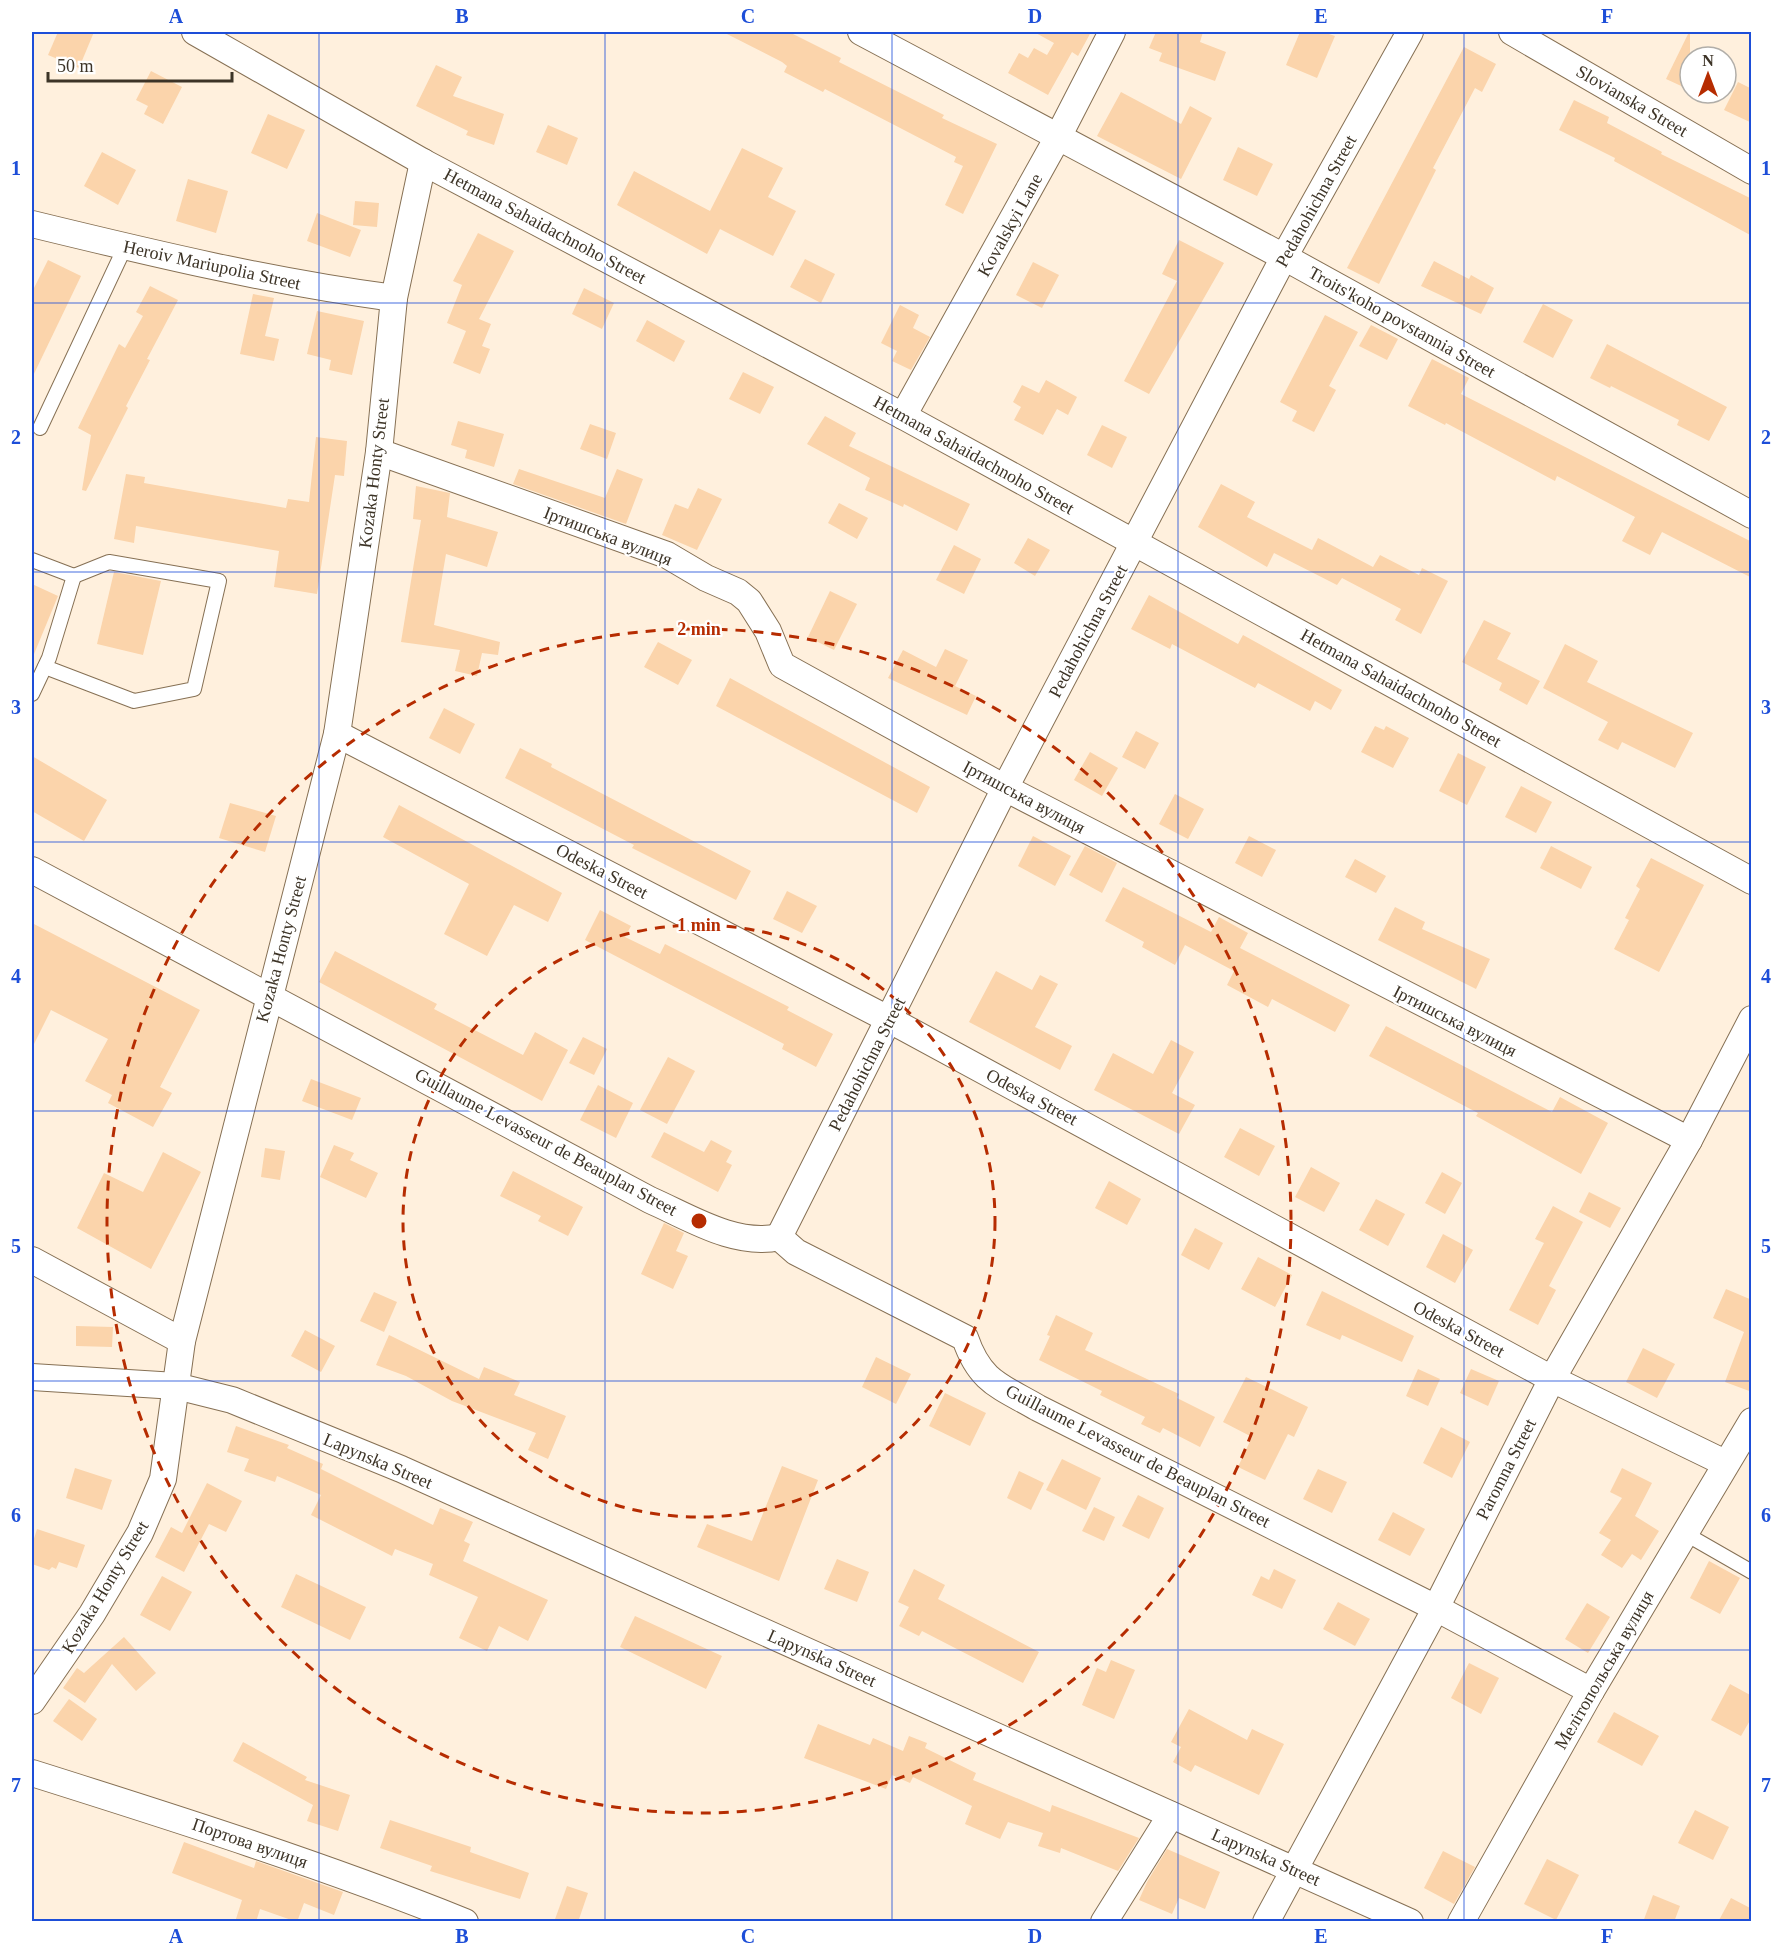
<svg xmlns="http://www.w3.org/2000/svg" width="1783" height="1953" viewBox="0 0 1783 1953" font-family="'Times New Roman',serif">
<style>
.building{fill:#fbd4ab}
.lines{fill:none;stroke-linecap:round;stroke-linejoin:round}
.lane-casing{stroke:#867054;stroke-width:16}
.street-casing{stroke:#867054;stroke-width:28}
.lane{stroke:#fff;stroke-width:14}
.street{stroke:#fff;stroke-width:26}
.grid{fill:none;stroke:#1d4ed8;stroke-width:1.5;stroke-opacity:0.55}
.ring{fill:none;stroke:#b62c01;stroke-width:3;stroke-dasharray:10 8}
.labels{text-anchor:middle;stroke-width:4.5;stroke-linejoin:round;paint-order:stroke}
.street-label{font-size:18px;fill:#3d3427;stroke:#fff}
.centre{fill:#b62c01;stroke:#fff;stroke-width:3}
.ring-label{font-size:18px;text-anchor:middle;font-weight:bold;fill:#b62c01;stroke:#fff;stroke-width:4.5;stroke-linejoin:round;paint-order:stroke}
.neatline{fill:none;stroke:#1d4ed8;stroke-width:2}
.grid-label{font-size:20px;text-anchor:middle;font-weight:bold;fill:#1d4ed8}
</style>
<rect width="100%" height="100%" fill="#fff0dd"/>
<g class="building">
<path d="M58 32H94L79 68 48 55Z"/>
<path d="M723 32H789L841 58 839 62 944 115 942 118 997 144 963 214 945 205 963 166 954 162 956 157 825 89 823 92 784 72 787 66 782 62Z"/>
<path d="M1034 32H1091L1078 56 1072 52 1048 95 1008 73 1019 53 1028 58 1034 48 1047 55 1054 43Z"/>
<path d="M1156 32H1203L1200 42 1226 52 1215 81 1159 61 1162 53 1149 48Z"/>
<path d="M1300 32H1323L1335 36 1317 78 1286 65Z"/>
<path d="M1689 32H1690V90L1666 79Z"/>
<path d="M1464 47 1496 64 1482 92 1475 88 1433 168 1436 170 1379 284 1347 268Z"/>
<path d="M436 65 462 77 453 96 504 114 494 145 466 135 468 131 416 106Z"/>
<path d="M151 71 182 87 163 124 144 114 148 106 136 100Z"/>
<path d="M1738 82 1752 89V123L1724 110Z"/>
<path d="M1121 92 1181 124 1190 106 1212 118 1181 179 1097 136Z"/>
<path d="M1574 100 1609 117 1607 123 1662 152 1661 154 1752 199V236L1614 161 1615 158 1559 130Z"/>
<path d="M268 114 305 130 287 169 251 153Z"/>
<path d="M548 125 578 138 567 165 536 152Z"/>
<path d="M1238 147 1273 164 1257 196 1223 180Z"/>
<path d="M742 148 783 168 768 197 796 211 773 256 720 229 707 254 617 205 634 171 710 211Z"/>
<path d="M102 152 136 170 118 205 84 186Z"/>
<path d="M188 179 228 191 216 233 176 221Z"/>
<path d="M355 201 379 203 377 227 353 225Z"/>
<path d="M317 213 361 230 350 257 307 241Z"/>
<path d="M478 233 514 251 479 319 491 324 482 346 490 349 480 374 453 363 466 331 447 323 462 285 453 281Z"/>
<path d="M1179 240 1224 263 1149 394 1124 381 1177 281 1162 274Z"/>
<path d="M805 259 835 274 821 303 790 287Z"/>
<path d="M48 260 81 276 32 378V292Z"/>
<path d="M1434 261 1469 279 1471 275 1494 288 1481 314 1421 286Z"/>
<path d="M1033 262 1059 275 1042 308 1016 295Z"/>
<path d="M150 286 178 300 147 359 150 360 126 406 128 408 86 491 82 490 91 435 78 428 119 344 125 348 143 316 136 312Z"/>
<path d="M584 288 614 303 602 329 572 314Z"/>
<path d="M253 294 274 298 265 336 279 339 274 361 240 354Z"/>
<path d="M1543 304 1573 320 1553 358 1523 342Z"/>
<path d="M900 305 919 315 913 328 930 337 911 370 892 361 897 351 881 343Z"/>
<path d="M317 311 364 321 352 375 329 370 331 360 307 354Z"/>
<path d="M1325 315 1358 332 1329 386 1336 390 1314 432 1292 421 1297 411 1280 402Z"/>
<path d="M647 320 685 341 674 362 636 341Z"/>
<path d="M1371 325 1398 339 1387 360 1359 346Z"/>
<path d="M1607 344 1727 407 1709 441 1677 425 1679 420 1611 386 1610 388 1590 378Z"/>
<path d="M1432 359 1469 378 1461 394 1752 542V578L1662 532 1650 555 1622 541 1635 517 1557 476 1555 481 1446 423 1445 425 1408 406Z"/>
<path d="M743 372 774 387 760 414 729 399Z"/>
<path d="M1046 380 1077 397 1068 415 1057 409 1043 435 1014 420 1021 407 1013 402 1022 385 1039 393Z"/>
<path d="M825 416 856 433 849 446 970 504 957 531 904 504 903 507 865 490 870 478 807 444Z"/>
<path d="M458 421 504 434 494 467 465 458 467 450 451 445Z"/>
<path d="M590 424 616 433 607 459 580 449Z"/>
<path d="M1102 425 1127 437 1112 468 1087 455Z"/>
<path d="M316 437 347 441 344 476 335 475 317 594 274 587 279 551 136 526 134 543 114 539 126 474 145 477 144 483 286 508 288 499 309 502Z"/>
<path d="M519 469 605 498 617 469 643 479 626 524 513 484Z"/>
<path d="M1221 484 1255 502 1247 517 1312 550 1318 538 1373 567 1380 555 1419 575 1422 568 1448 581 1421 634 1395 620 1401 609 1342 578 1337 585 1274 553 1267 567 1198 527Z"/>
<path d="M416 486 450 493 447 517 498 532 487 567 446 554 434 625 500 642 498 655 482 653 477 676 455 671 460 650 401 642 421 520 413 519Z"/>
<path d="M698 488 722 499 697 550 662 535 675 504 688 509Z"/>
<path d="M839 503 868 518 857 539 828 523Z"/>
<path d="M1028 538 1050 550 1035 576 1014 563Z"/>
<path d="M954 545 981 559 964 594 936 580Z"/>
<path d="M114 572 161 581 143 655 97 644Z"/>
<path d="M32 584 58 596 32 659Z"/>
<path d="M830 591 857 604 834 650 808 637Z"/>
<path d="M1149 595 1238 644 1243 635 1342 690 1331 710 1315 701 1310 711 1258 683 1255 688 1172 644 1170 649 1131 629Z"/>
<path d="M1484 620 1511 633 1497 659 1540 681 1527 705 1499 690 1502 683 1462 662Z"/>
<path d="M658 642 692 660 678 685 644 667Z"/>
<path d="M1565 644 1598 661 1587 682 1693 733 1675 768 1622 742 1618 750 1598 740 1608 722 1543 688Z"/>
<path d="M945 649 968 660 955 686 976 696 967 715 888 678 903 650 936 667Z"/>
<path d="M730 678 930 787 917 813 716 706Z"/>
<path d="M444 708 475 724 460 754 429 738Z"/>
<path d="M1375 726 1384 730 1386 726 1409 738 1393 768 1361 752Z"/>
<path d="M1136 731 1159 743 1145 769 1122 757Z"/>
<path d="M520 748 552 764 551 767 751 871 736 900 632 848 634 845 505 778Z"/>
<path d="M1090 752 1118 768 1102 796 1074 780Z"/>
<path d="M1458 753 1486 767 1467 805 1439 791Z"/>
<path d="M32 756 107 800 84 841 32 811Z"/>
<path d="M1521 786 1552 802 1536 833 1505 817Z"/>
<path d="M1175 794 1204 809 1188 839 1159 824Z"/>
<path d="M230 803 276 816 265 852 219 838Z"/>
<path d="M399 805 562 893 548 922 514 905 487 956 444 934 469 884 383 837Z"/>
<path d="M1033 836 1071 856 1055 886 1018 866Z"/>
<path d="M1249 836 1276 850 1262 877 1235 863Z"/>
<path d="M1085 846 1117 863 1102 893 1069 875Z"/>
<path d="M1551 846 1592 867 1581 889 1540 868Z"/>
<path d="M1651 858 1704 885 1659 972 1614 949 1629 920 1625 918 1640 889 1636 886Z"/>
<path d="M1355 859 1386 876 1376 893 1345 877Z"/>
<path d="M1123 887 1211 932 1219 917 1248 933 1240 948 1350 1005 1335 1032 1272 999 1268 1007 1227 985 1234 971 1185 945 1175 965 1142 947 1144 942 1105 921Z"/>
<path d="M787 891 817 906 802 933 773 919Z"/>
<path d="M1395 907 1425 922 1422 929 1490 959 1476 989 1378 940Z"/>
<path d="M600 910 631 926 625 937 660 954 665 944 789 1007 787 1010 833 1034 816 1067 782 1049 784 1044 585 940Z"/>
<path d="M32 923 200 1010 160 1087 172 1093 153 1127 108 1103 112 1095 85 1081 108 1039 51 1010 32 1048Z"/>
<path d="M335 951 437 1004 434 1009 523 1055 535 1032 568 1050 542 1101 319 982Z"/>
<path d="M996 971 1032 990 1040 975 1058 984 1035 1027 1072 1046 1060 1070 969 1022Z"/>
<path d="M1386 1026 1552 1112 1560 1097 1608 1123 1581 1174 1476 1116 1478 1113 1369 1056Z"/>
<path d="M583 1037 607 1049 594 1075 569 1063Z"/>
<path d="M1171 1040 1194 1052 1172 1093 1195 1105 1179 1134 1094 1090 1113 1053 1153 1074Z"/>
<path d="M668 1057 695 1071 667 1124 640 1110Z"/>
<path d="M311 1079 361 1098 352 1120 302 1101Z"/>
<path d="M598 1085 633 1103 616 1138 580 1120Z"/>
<path d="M1240 1128 1275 1146 1259 1176 1224 1157Z"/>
<path d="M664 1132 704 1152 711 1140 732 1151 726 1162 732 1165 718 1192 651 1157Z"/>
<path d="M334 1145 354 1153 350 1160 378 1173 366 1198 320 1177Z"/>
<path d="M265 1148 285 1151 280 1180 261 1177Z"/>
<path d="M163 1152 201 1172 151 1269 77 1228 104 1173 143 1192Z"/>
<path d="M1311 1167 1340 1183 1324 1212 1295 1197Z"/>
<path d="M513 1171 583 1207 568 1236 538 1221 541 1216 500 1196Z"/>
<path d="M1442 1172 1462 1183 1445 1214 1425 1203Z"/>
<path d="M1109 1181 1141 1199 1127 1225 1095 1208Z"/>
<path d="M1589 1192 1621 1208 1610 1228 1579 1212Z"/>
<path d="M1376 1199 1405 1214 1388 1246 1359 1230Z"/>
<path d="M1553 1206 1583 1222 1549 1286 1556 1290 1538 1325 1509 1310 1544 1243 1535 1239Z"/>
<path d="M664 1223 684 1233 676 1251 688 1256 673 1289 641 1274Z"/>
<path d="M1195 1228 1223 1243 1209 1270 1181 1255Z"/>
<path d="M1443 1234 1473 1250 1455 1283 1426 1267Z"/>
<path d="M1258 1257 1292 1275 1275 1307 1241 1289Z"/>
<path d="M1726 1289 1752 1300V1392L1725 1382 1744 1332 1713 1318Z"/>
<path d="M1322 1291 1414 1336 1402 1362 1342 1335 1340 1340 1306 1325Z"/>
<path d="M374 1292 397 1302 384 1332 360 1321Z"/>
<path d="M1056 1315 1093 1333 1085 1350 1179 1394 1177 1398 1215 1417 1200 1447 1163 1428 1160 1433 1141 1424 1145 1417 1100 1395 1102 1391 1039 1360 1050 1336 1047 1335Z"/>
<path d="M76 1326 113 1327 112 1347 76 1346Z"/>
<path d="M305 1330 335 1346 321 1372 291 1356Z"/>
<path d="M389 1335 479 1379 484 1367 520 1382 514 1395 566 1416 548 1459 528 1450 536 1433 452 1401 406 1376 376 1365Z"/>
<path d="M1643 1348 1675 1364 1657 1398 1626 1382Z"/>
<path d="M876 1357 911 1374 896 1404 862 1387Z"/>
<path d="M1418 1369 1440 1379 1428 1406 1406 1396Z"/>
<path d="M1471 1369 1499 1381 1488 1406 1460 1393Z"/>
<path d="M1246 1377 1308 1407 1294 1437 1288 1434 1265 1480 1238 1467 1252 1437 1223 1422Z"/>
<path d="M945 1393 986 1413 970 1446 929 1426Z"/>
<path d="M236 1426 289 1445 287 1448 323 1464 321 1469 433 1525 440 1508 473 1522 464 1541 470 1544 463 1561 548 1600 528 1641 499 1626 487 1651 459 1638 478 1597 429 1575 433 1564 395 1549 392 1556 311 1515 321 1495 277 1476 275 1482 244 1471 249 1459 227 1452Z"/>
<path d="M1441 1427 1470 1442 1452 1478 1423 1463Z"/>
<path d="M1062 1459 1101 1478 1086 1510 1046 1490Z"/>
<path d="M782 1466 818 1480 779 1581 697 1547 707 1524 752 1541Z"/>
<path d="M75 1468 112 1480 102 1510 66 1498Z"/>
<path d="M1622 1468 1652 1483 1635 1516 1659 1531 1641 1560 1632 1554 1622 1568 1601 1555 1611 1540 1599 1533 1622 1498 1610 1492Z"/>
<path d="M1318 1469 1347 1482 1332 1513 1303 1499Z"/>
<path d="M1019 1471 1044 1483 1031 1510 1007 1498Z"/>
<path d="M207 1483 242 1501 226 1532 209 1524 184 1572 155 1557 171 1527 182 1533Z"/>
<path d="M1138 1495 1164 1508 1149 1539 1122 1526Z"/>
<path d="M1094 1507 1115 1517 1104 1541 1082 1531Z"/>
<path d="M1393 1512 1425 1529 1410 1556 1378 1540Z"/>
<path d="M37 1529 85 1545 77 1568 59 1562 56 1569 52 1567 49 1570 32 1564V1545Z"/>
<path d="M837 1559 869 1572 857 1602 824 1589Z"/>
<path d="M1709 1561 1740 1578 1720 1614 1690 1598Z"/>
<path d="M914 1569 945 1585 938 1599 1039 1652 1023 1683 922 1631 919 1636 899 1626 909 1607 898 1602Z"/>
<path d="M1274 1569 1296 1580 1282 1609 1252 1595 1261 1576 1269 1580Z"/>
<path d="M296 1574 366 1607 350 1640 281 1607Z"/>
<path d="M162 1576 192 1592 170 1631 140 1615Z"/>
<path d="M1338 1602 1370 1619 1355 1646 1323 1629Z"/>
<path d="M1587 1603 1610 1617 1588 1653 1565 1639Z"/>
<path d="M635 1616 722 1656 706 1689 620 1647Z"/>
<path d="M124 1637 156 1673 136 1691 112 1664 85 1703 63 1688 77 1668 84 1673Z"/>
<path d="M1111 1660 1135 1670 1114 1719 1082 1705 1097 1668 1106 1672Z"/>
<path d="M1469 1663 1499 1678 1481 1714 1451 1698Z"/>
<path d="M1730 1684 1752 1696V1717L1741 1736 1711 1720Z"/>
<path d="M69 1699 97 1719 82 1741 53 1721Z"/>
<path d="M1189 1709 1247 1740 1252 1729 1284 1744 1259 1795 1195 1765 1191 1772 1173 1762 1181 1747 1171 1742Z"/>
<path d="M1614 1712 1659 1736 1642 1766 1597 1742Z"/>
<path d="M818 1724 870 1745 873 1738 903 1751 909 1736 927 1743 925 1748 976 1773 973 1780 1050 1812 1052 1805 1139 1838 1118 1871 1061 1848 1060 1853 1038 1846 1043 1833 1008 1822 1000 1839 965 1824 972 1806 913 1777 910 1783 892 1775 886 1789 804 1758Z"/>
<path d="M243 1742 307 1777 305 1780 350 1795 338 1831 307 1821 313 1805 233 1761Z"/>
<path d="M1695 1810 1729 1827 1713 1860 1678 1843Z"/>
<path d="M390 1820 471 1847 470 1852 529 1873 520 1899 430 1871 432 1866 380 1848Z"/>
<path d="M184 1842 254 1868 256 1861 343 1892 334 1915 304 1903 297 1922 260 1909 256 1922H235L242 1900 172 1873Z"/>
<path d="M1167 1849 1220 1872 1205 1909 1179 1898 1172 1914 1139 1900 1147 1882Z"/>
<path d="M1443 1851 1475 1867 1454 1904 1424 1888Z"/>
<path d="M1547 1859 1579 1875 1556 1920 1524 1904Z"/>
<path d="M567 1886 588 1893 578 1922H554Z"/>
<path d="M1653 1895 1680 1906 1674 1922H1643Z"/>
<path d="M1731 1898 1752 1909V1922H1718Z"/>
</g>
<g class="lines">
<g class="lane-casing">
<g id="lane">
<path d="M40 428 125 247"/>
<path d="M32 560 74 576 49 658 32 694"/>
<path d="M45 667 134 701 194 689 219 581 109 562 74 576"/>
<path d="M1684 1533 1752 1572"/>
</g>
</g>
<g class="street-casing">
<g id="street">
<path d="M195 32 423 162 903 416 1752 881"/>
<path d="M861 32 1284 257 1752 515"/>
<path d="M1512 32 1752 171"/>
<path d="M32 224C151 253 272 282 394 298"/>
<path d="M903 416 1058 137 1112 32"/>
<path d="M379 452 667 555 706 578 738 592 749 601 768 631 782 665 1005 788 1689 1140"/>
<path d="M337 734 890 1020 1552 1379 1725 1463"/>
<path d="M32 870 650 1200C689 1217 735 1247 779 1237L796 1252 965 1338C980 1382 1000 1386 1038 1408L1436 1608 1591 1691"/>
<path d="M779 1237 1005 788 1284 257 1410 32"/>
<path d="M32 1260 182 1341"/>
<path d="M32 1377 176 1386 232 1400 401 1469 1410 1922"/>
<path d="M32 1701 92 1614 140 1533 163 1479 182 1341 337 734 379 452 394 298 423 162"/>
<path d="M32 1773C178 1819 323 1865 465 1922"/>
<path d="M1104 1922 1171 1815"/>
<path d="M1266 1922 1436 1608 1552 1379 1689 1140 1752 1019"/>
<path d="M1461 1922 1591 1691 1752 1421"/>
</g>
</g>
<use href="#lane" class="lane"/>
<use href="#street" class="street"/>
</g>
<path class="grid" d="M319 32V1922M605 32V1922M892 32V1922M1178 32V1922M1464 32V1922M32 303H1752M32 572H1752M32 842H1752M32 1111H1752M32 1381H1752M32 1650H1752"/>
<g class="ring">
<circle cx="699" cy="1221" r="296"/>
<circle cx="699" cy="1221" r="592"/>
</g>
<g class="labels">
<g class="street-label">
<text transform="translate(1632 101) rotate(30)" y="6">Slovianska Street</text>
<text transform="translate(1316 201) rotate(-61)" y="6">Pedahohichna Street</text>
<text transform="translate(1010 225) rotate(-61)" y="6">Kovalskyi Lane</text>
<text transform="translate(545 226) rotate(28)" y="6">Hetmana Sahaidachnoho Street</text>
<text transform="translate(212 265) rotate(12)" y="6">Heroiv Mariupolia Street</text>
<text transform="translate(1402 322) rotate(29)" y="6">Troits'koho povstannia Street</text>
<text transform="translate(974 455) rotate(29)" y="6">Hetmana Sahaidachnoho Street</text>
<text transform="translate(374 473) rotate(-83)" y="6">Kozaka Honty Street</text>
<text transform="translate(608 536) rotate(21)" y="6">Іртишська вулиця</text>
<text transform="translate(1088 631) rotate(-62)" y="6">Pedahohichna Street</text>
<text transform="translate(1401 688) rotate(29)" y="6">Hetmana Sahaidachnoho Street</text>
<text transform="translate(1024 797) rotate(28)" y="6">Іртишська вулиця</text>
<text transform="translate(602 871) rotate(27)" y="6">Odeska Street</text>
<text transform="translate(281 949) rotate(-75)" y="6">Kozaka Honty Street</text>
<text transform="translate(1455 1021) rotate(27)" y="6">Іртишська вулиця</text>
<text transform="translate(867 1064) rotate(-63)" y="6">Pedahohichna Street</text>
<text transform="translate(1032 1097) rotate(28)" y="6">Odeska Street</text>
<text transform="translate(546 1142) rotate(28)" y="6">Guillaume Levasseur de Beauplan Street</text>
<text transform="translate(1459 1329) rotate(28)" y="6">Odeska Street</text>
<text transform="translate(1138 1456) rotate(27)" y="6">Guillaume Levasseur de Beauplan Street</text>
<text transform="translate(378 1461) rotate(23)" y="6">Lapynska Street</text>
<text transform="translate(1506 1469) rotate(-63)" y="6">Paromna Street</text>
<text transform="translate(105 1587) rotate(-59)" y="6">Kozaka Honty Street</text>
<text transform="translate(822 1658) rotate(24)" y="6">Lapynska Street</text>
<text transform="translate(1604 1670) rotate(-60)" y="6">Мелітопольська вулиця</text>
<text transform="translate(250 1843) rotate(19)" y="6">Портова вулиця</text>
<text transform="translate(1266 1857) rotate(24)" y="6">Lapynska Street</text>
</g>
</g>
<circle cx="699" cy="1221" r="9" class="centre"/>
<g class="ring-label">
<text x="699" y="635">2 min</text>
<text x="699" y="931">1 min</text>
</g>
<rect width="1783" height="1953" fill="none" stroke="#ffffff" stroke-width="66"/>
<g transform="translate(1708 75)"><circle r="28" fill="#ffffff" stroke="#b1aea9" stroke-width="1.5"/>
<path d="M0-4.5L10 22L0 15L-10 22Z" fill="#b62c01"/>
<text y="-9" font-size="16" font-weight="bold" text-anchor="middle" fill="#3d3427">N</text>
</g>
<path d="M48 72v9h184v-9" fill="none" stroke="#3d3427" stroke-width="3"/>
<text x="57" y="72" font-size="18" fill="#3d3427" stroke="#ffffff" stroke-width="4.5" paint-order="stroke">50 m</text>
<rect x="33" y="33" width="1717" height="1887" class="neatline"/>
<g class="grid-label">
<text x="176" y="23">A</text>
<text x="462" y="23">B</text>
<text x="748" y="23">C</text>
<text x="1035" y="23">D</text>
<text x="1321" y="23">E</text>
<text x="1607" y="23">F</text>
<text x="16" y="175">1</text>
<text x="1766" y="175">1</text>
<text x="16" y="444">2</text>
<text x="1766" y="444">2</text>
<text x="16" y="714">3</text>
<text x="1766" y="714">3</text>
<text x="16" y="983">4</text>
<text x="1766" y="983">4</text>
<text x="16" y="1253">5</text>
<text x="1766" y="1253">5</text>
<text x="16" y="1522">6</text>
<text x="1766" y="1522">6</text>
<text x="16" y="1792">7</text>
<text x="1766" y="1792">7</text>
<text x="176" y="1943">A</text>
<text x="462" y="1943">B</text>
<text x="748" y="1943">C</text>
<text x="1035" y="1943">D</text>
<text x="1321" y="1943">E</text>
<text x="1607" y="1943">F</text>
</g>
</svg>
